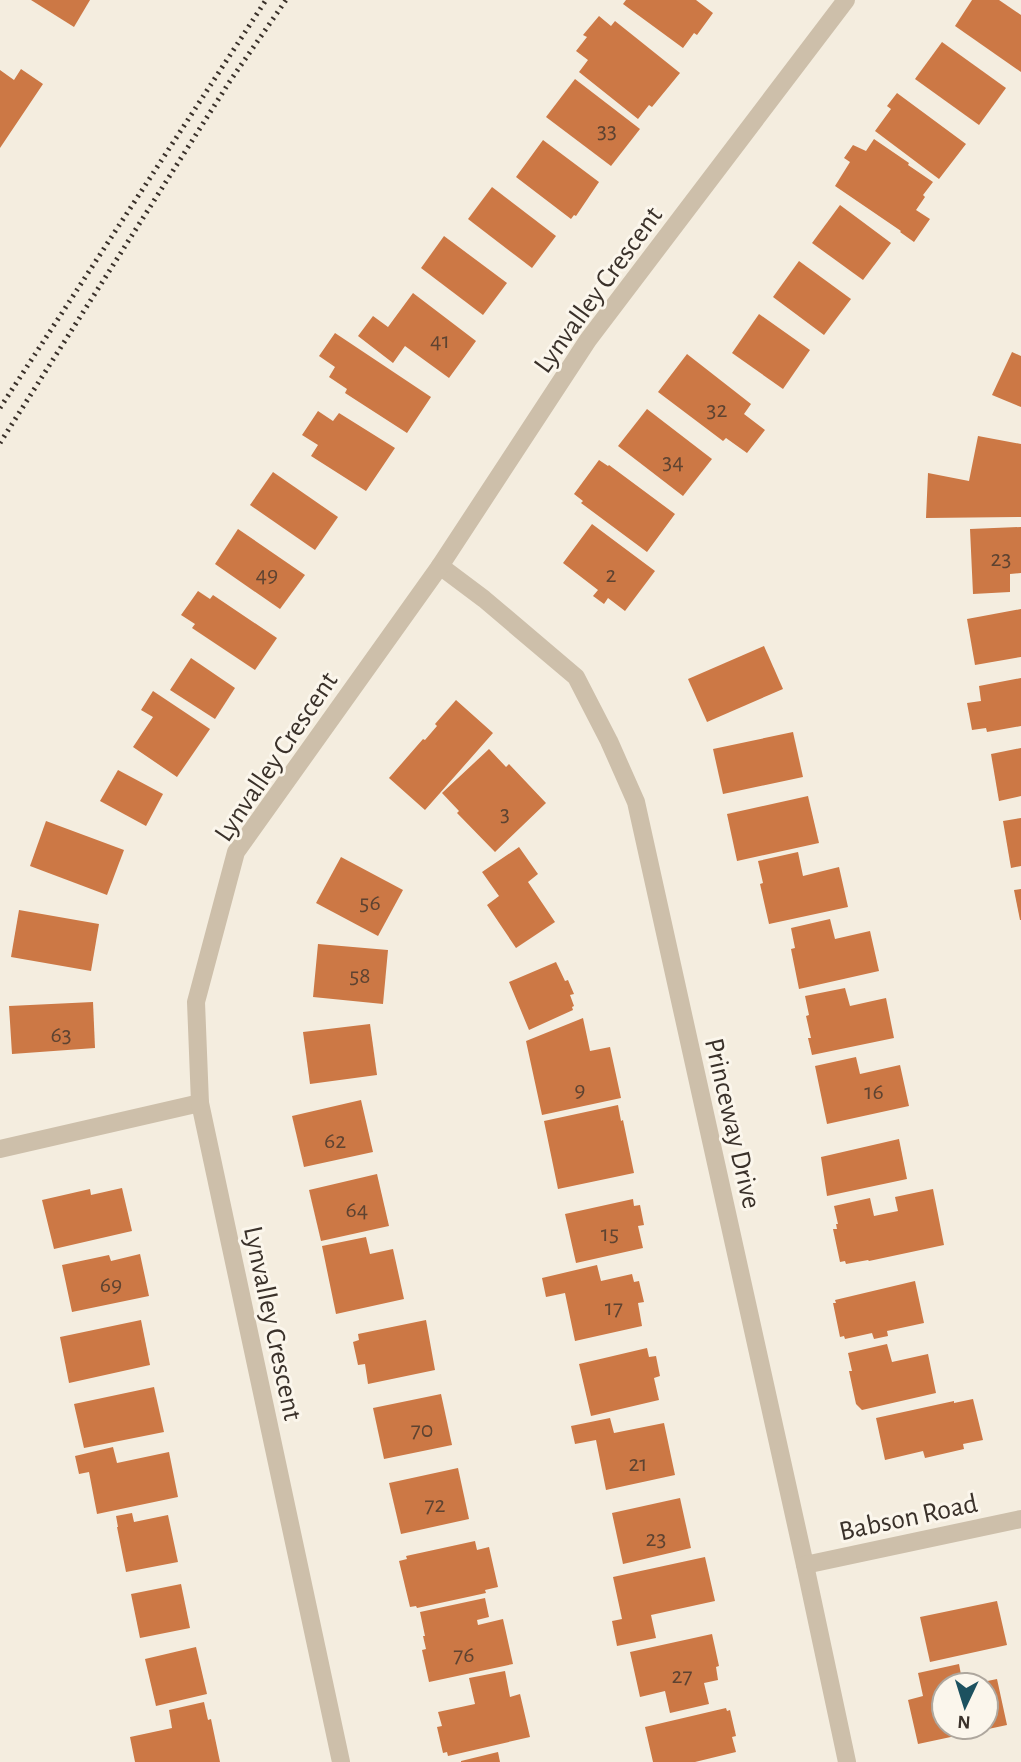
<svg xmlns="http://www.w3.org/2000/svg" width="1021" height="1762" viewBox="0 0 1021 1762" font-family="'Alegreya Sans',sans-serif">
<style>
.building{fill:#cc7845}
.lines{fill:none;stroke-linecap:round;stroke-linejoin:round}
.minor{stroke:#cdbfaa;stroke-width:18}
.rail{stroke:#3a312a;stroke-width:5;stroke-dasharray:2 5;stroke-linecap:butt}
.labels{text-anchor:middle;stroke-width:6;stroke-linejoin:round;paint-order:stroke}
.number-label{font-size:24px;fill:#5e4331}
.street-label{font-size:28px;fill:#3a312a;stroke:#fbf6ec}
</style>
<rect width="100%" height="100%" fill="#f4eddf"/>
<g class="building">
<path d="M31 0H90L74 27Z"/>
<path d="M626 0H696L713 13 697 35 694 33 683 48 623 4Z"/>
<path d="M972 0H999L1021 15V72L955 26Z"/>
<path d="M599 16 611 26 615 21 680 73 652 107 649 105 638 119 579 72 588 60 576 51 587 37 583 35Z"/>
<path d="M942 42 1006 88 979 125 915 79Z"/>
<path d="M21 69 43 84 0 148V70L14 80Z"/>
<path d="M575 79 640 129 611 166 546 117Z"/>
<path d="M897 93 966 144 939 179 875 131 891 109 887 106Z"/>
<path d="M874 139 909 163 908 165 933 182 923 195 925 197 916 210 930 219 914 242 900 232 901 231 835 186 850 162 844 158 853 145 866 151Z"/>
<path d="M543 140 599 182 576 216 574 215 571 219 516 177Z"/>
<path d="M492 187 556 236 532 268 468 219Z"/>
<path d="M840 205 891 243 863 280 812 243Z"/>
<path d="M444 236 507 283 483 315 421 268Z"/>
<path d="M799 261 851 299 824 335 773 297Z"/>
<path d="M413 293 476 341 449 378 405 346 393 363 358 336 373 316 388 327Z"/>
<path d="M759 314 810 350 783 389 732 353Z"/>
<path d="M335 333 431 397 407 433 345 393 347 389 329 377 335 367 319 356Z"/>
<path d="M1012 352 1021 356V407L992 395Z"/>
<path d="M687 354 751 404 744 414 765 430 747 453 726 438 723 441 658 392Z"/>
<path d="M647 409 712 459 683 496 618 446Z"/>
<path d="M318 411 333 421 339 413 395 448 366 491 311 456 318 445 302 435Z"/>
<path d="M978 436 1021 444V517L926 518 928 473 969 481Z"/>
<path d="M599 460 608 466 609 465 675 514 647 552 581 503 583 501 574 494Z"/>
<path d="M273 472 338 517 315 550 250 505Z"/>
<path d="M592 524 655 571 625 611 608 598 604 604 593 596 598 590 563 563Z"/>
<path d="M1021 527V573L1010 574V592L973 594 970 529Z"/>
<path d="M238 529 305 575 280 609 215 564Z"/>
<path d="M198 591 210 599 213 595 277 638 255 670 192 628 195 624 181 615Z"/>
<path d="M1021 609V657L975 665 967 619Z"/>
<path d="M764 646 783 689 707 722 688 679Z"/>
<path d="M191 658 235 688 215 719 170 690Z"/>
<path d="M1021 678V726L987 732 986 728 972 730 967 703 981 701 979 686Z"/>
<path d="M153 691 210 729 177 777 133 747 153 717 141 710Z"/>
<path d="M456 700 493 733 425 810 389 778 423 739 425 740 437 726 435 724Z"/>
<path d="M793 732 803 777 723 794 713 749Z"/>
<path d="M1021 748V796L999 801 991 754Z"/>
<path d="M489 749 506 767 509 764 546 803 495 852 457 813 459 811 442 793Z"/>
<path d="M118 770 163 794 146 826 100 801Z"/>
<path d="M808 796 819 843 737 861 727 814Z"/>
<path d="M1021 818V866L1011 868 1003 821Z"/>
<path d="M46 821 124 850 107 895 30 866Z"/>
<path d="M519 847 538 874 528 882 555 922 516 948 487 905 499 896 482 872Z"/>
<path d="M798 852 803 876 839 867 848 907 769 924 760 884 763 883 758 861Z"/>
<path d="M341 857 403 890 378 936 316 903Z"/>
<path d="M1021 889V920H1020L1014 890Z"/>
<path d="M19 910 99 924 91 971 11 957Z"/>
<path d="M830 919 835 939 870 931 879 971 799 989 791 949 795 948 791 928Z"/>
<path d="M318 944 388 950 383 1004 313 997Z"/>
<path d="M556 962 565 981 568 980 574 994 570 995 574 1006 572 1007 573 1010 529 1030 509 982Z"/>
<path d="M845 988 850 1006 886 998 894 1038 812 1055 808 1038H811L806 1016 809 1015 805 996Z"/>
<path d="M93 1002 95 1048 12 1054 9 1006Z"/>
<path d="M583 1018 590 1051 610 1047 621 1098 542 1115 526 1041Z"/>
<path d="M370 1024 377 1075 310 1084 303 1032Z"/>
<path d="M856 1057 860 1074 900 1065 909 1106 827 1124 815 1066Z"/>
<path d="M361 1100 373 1152 304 1167 292 1116Z"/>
<path d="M618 1105 621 1121 623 1120 634 1173 558 1189 544 1121Z"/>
<path d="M899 1139 907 1179 827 1196 821 1157Z"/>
<path d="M377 1174 389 1226 321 1241 309 1190Z"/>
<path d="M122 1188 132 1231 54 1249 42 1200 90 1189 91 1195Z"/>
<path d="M933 1189 944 1245 869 1261 868 1260 846 1264 845 1261 840 1262 833 1229H837L836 1224H838L834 1206 870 1198 874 1216 898 1211 895 1197Z"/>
<path d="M633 1199 634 1206 640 1205 644 1225 638 1226 643 1248 576 1263 565 1214Z"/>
<path d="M366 1237 370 1254 393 1249 404 1299 336 1314 322 1246Z"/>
<path d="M140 1254 149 1296 72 1312 62 1265 109 1255 111 1261Z"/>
<path d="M597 1265 601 1281 632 1274 634 1282 639 1281 644 1302 638 1303 642 1326 575 1341 565 1293 546 1297 542 1278Z"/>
<path d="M915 1281 924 1323 887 1331 888 1336 874 1339 872 1333 845 1339 844 1336 840 1337 833 1303H836L835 1300Z"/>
<path d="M141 1320 150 1365 69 1383 60 1337Z"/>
<path d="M426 1320 435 1370 368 1384 365 1364 358 1365 353 1342 359 1340 358 1334Z"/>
<path d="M887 1344 892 1362 928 1354 936 1393 862 1410 856 1404 849 1371H852L848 1353Z"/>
<path d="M647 1348 649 1357 656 1356 660 1376 654 1378 659 1400 591 1416 579 1364Z"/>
<path d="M154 1387 164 1432 84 1448 74 1404Z"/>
<path d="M441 1394 452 1445 384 1459 373 1408Z"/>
<path d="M973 1399 983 1440 963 1444 964 1449 925 1458 923 1451 885 1460 876 1418 954 1401V1403Z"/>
<path d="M610 1418 614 1433 664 1423 675 1475 606 1490 596 1440 575 1444 571 1426Z"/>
<path d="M113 1447 117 1463 169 1452 178 1497 97 1514 89 1472 79 1474 75 1456Z"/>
<path d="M458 1468 469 1519 401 1534 389 1483Z"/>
<path d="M680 1498 691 1548 623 1564 612 1513Z"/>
<path d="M132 1513 134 1522 168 1515 178 1562 126 1572 117 1527H118L116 1516Z"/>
<path d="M475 1541 477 1550 489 1547 498 1587 485 1590 486 1593 417 1608 416 1606 410 1607 399 1561 407 1559 406 1556Z"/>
<path d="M705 1557 715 1601 651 1615 656 1638 617 1646 612 1621 622 1619 613 1577Z"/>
<path d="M181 1584 190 1628 140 1638 131 1594Z"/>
<path d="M485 1598 489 1617 477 1620 478 1625 503 1619 513 1664 429 1682 422 1650 426 1649 423 1636H425L420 1612Z"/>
<path d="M997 1601 1007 1645 930 1662 920 1617Z"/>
<path d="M712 1634 719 1666 716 1667 718 1680 704 1683 709 1704 670 1713 665 1691 640 1697 630 1652Z"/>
<path d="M196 1647 207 1694 156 1706 145 1659Z"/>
<path d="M959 1664 963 1685H944V1727H986V1685L973 1684 997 1679 1007 1725 918 1744 908 1700 923 1696 918 1673Z"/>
<path d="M505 1671 510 1697 520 1694 530 1737 448 1756 447 1752 443 1753 437 1727 442 1726 438 1712 475 1704 469 1678Z"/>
<path d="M204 1702 208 1720 211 1719 220 1762H135L130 1737 172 1728 169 1710Z"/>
<path d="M726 1708 727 1711 730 1710 736 1736 732 1737 736 1752 695 1762H653L645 1727Z"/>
<path d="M498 1752 500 1762H461V1761Z"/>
</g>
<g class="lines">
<g class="minor">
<path d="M440 566 484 599 576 677 609 741 636 802 805 1565 847 1762"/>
<path d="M0 1149 200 1103"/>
<path d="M805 1565 1021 1519"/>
<path d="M341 1762 200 1103 196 1002 236 852 440 566 588 340 846 0"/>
</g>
<g class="rail">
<path d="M0 408 266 0"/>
<path d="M0 443 230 81 286 0"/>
</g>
</g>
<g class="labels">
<g class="number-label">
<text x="607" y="138">33</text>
<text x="440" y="348">41</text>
<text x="717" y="417">32</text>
<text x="673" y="469">34</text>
<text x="1001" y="566">23</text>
<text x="267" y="582">49</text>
<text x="611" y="582">2</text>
<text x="505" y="821">3</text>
<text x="370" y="910">56</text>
<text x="360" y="983">58</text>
<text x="61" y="1042">63</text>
<text x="580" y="1097">9</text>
<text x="874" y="1099">16</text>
<text x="335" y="1148">62</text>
<text x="357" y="1217">64</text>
<text x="610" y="1241">15</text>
<text x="111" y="1292">69</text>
<text x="614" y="1315">17</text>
<text x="422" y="1437">70</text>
<text x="638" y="1471">21</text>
<text x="435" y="1512">72</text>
<text x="656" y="1546">23</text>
<text x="464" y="1662">76</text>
<text x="682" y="1683">27</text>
</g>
<g class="street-label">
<text transform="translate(597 289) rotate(-54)" y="10">Lynvalley Crescent</text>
<text transform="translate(275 756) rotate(-56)" y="10">Lynvalley Crescent</text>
<text transform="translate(734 1123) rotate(77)" y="10">Princeway Drive</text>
<text transform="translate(274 1323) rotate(78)" y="10">Lynvalley Crescent</text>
<text transform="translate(908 1516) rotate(-12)" y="10">Babson Road</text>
</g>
</g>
<g transform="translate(965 1706) rotate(184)"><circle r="33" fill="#fbf6ec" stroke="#aea79e" stroke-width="2"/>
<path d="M0-5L12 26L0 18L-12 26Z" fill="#1c515f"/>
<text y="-10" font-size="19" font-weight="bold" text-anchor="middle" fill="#3a312a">N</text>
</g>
</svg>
